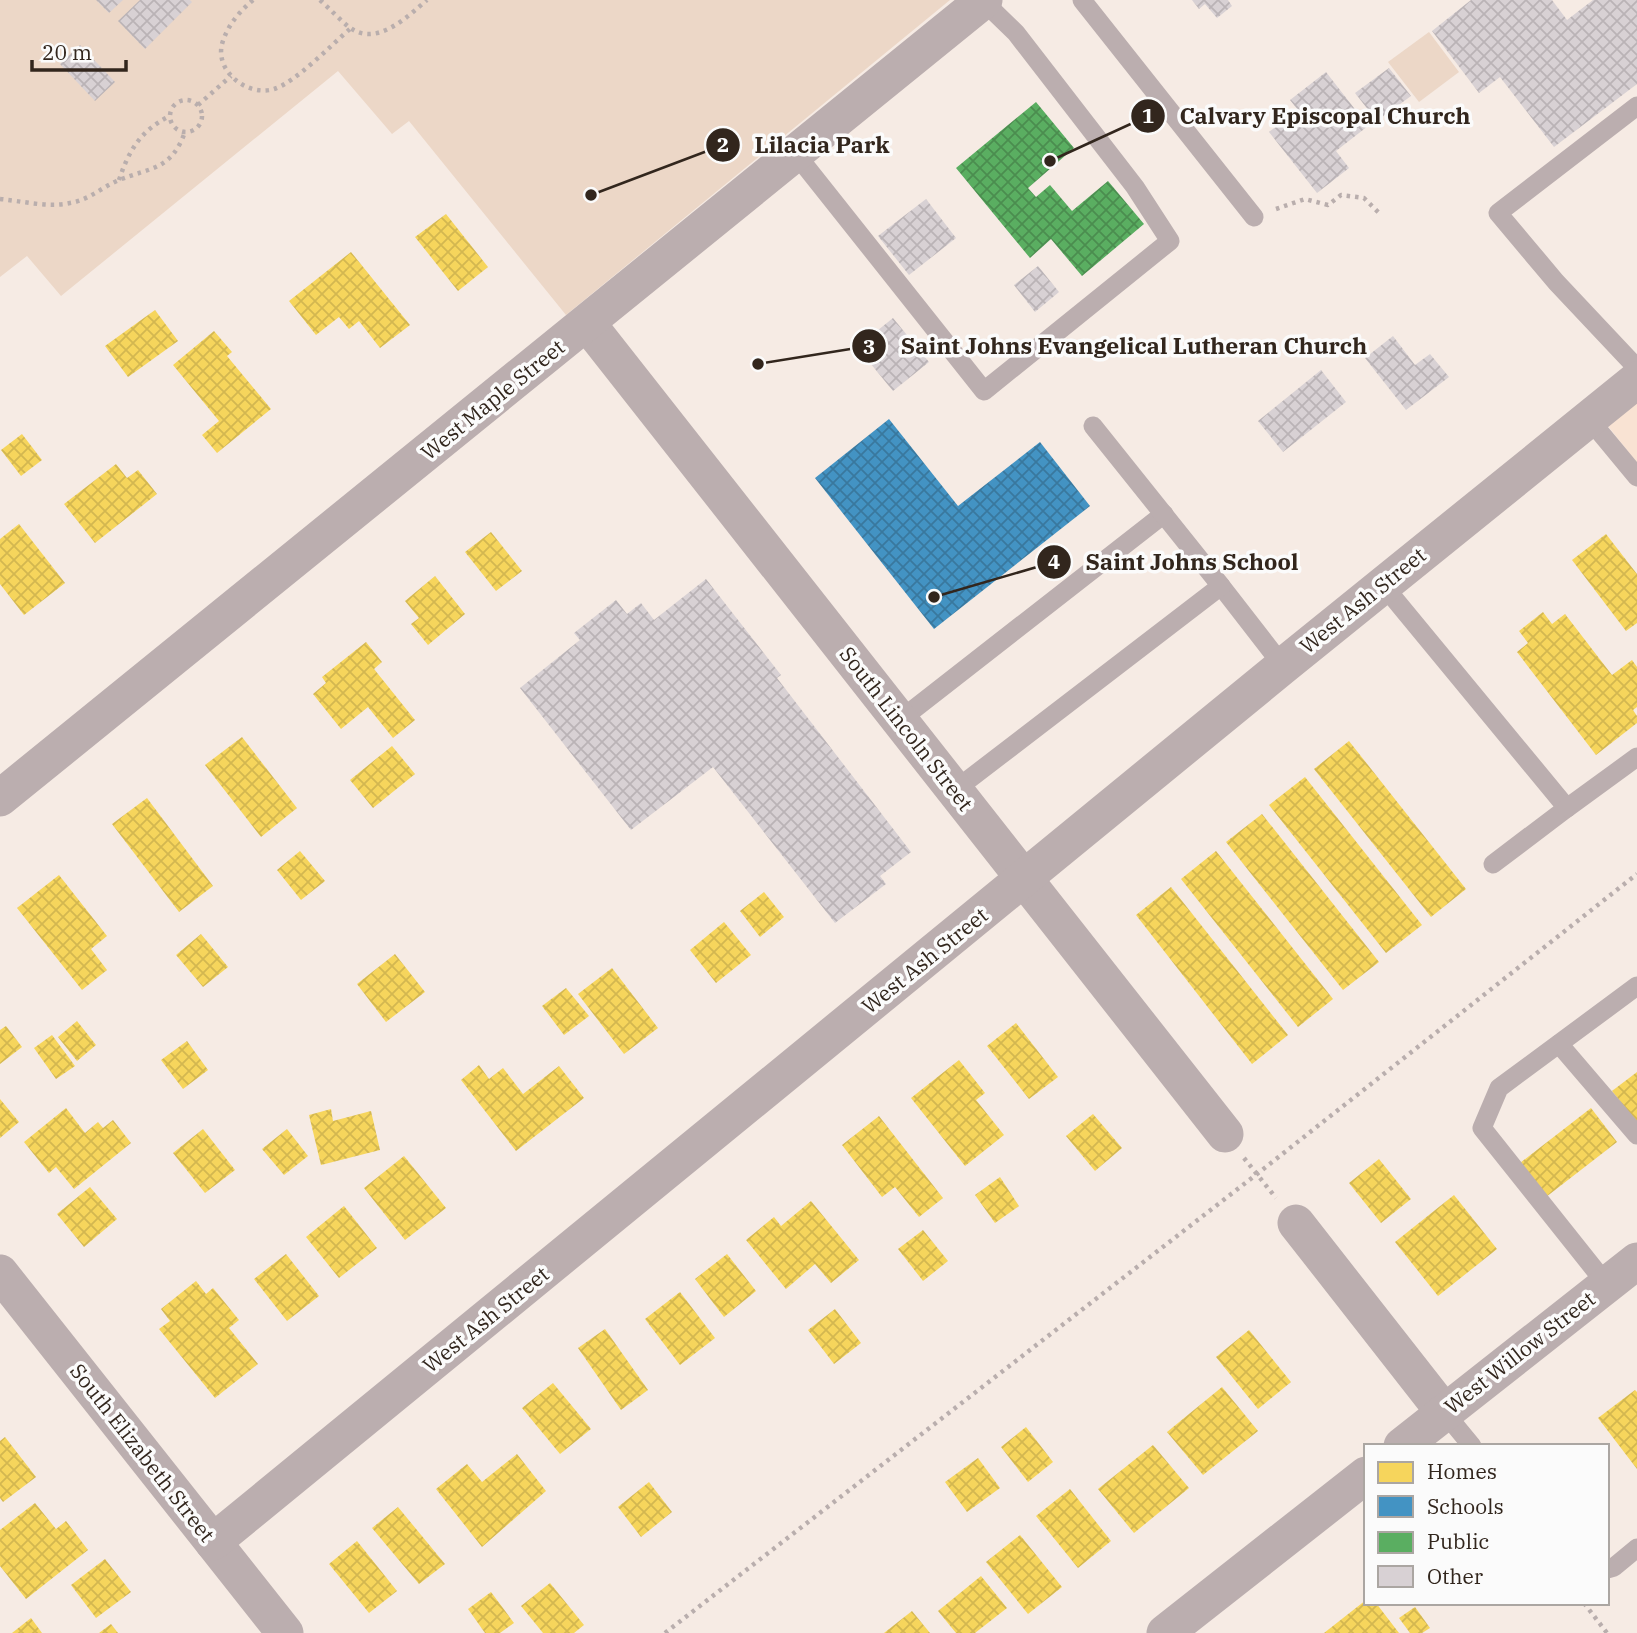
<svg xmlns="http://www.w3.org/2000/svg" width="1637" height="1633" viewBox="0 0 1637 1633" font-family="'IBM Plex Serif',serif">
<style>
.built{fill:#f9e3d3}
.green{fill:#ecd7c7}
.homes{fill:url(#homes-cross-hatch)}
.schools{fill:url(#schools-cross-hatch)}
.public{fill:url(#public-cross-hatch)}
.building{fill:url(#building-cross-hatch)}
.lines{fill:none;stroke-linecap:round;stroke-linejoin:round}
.path{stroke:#b9aead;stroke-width:4.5;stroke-dasharray:3.5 5;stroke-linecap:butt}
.service{stroke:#bbaeaf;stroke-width:19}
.minor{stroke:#bbaeaf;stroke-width:37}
.labels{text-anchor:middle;stroke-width:7;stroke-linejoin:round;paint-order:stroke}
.street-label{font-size:21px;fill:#32261d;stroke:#fbfbfb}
.leader{fill:none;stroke:#32261d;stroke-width:2.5}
.callout-dot{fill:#32261d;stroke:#fbfbfb;stroke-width:2.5}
.mark-label{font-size:21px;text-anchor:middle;font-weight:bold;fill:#fff}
.callout-label{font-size:23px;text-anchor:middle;font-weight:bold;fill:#32261d;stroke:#fbfbfb;stroke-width:7;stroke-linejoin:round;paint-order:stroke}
</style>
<defs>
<pattern id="homes-cross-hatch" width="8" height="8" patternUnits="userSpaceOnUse" patternTransform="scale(1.75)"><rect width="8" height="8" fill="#f6d55c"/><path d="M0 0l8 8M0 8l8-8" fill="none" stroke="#d3b750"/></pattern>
<pattern id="schools-cross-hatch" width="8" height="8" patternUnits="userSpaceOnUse" patternTransform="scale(1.75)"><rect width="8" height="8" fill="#4393c3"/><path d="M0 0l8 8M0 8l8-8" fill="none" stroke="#39789e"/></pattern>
<pattern id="public-cross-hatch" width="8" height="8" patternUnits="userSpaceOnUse" patternTransform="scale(1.75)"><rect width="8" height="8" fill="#5aae61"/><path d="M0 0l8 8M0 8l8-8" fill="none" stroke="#4b8d4f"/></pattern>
<pattern id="building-cross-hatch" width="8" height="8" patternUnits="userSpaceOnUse" patternTransform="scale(1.75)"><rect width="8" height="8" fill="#d8d1d4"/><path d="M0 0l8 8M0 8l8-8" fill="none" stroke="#bab3b6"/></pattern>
</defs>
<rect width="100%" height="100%" fill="#f6ebe4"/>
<path class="built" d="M1637 396V463L1605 422Z"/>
<g class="green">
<path d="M0 0H950L566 315 409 121 392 134 338 71 61 296 27 256 0 277Z"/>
<path d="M1429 32 1459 72 1419 102 1388 62Z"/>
</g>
<g class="homes">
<path d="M446 214 488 267 458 291 415 237Z"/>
<path d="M351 252 410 325 380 348 359 321 349 329 339 317 316 335 289 301Z"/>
<path d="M155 310 178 341 128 377 105 346Z"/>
<path d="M214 331 232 352 227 356 271 409 217 453 202 435 219 421 173 365Z"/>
<path d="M22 434 42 460 21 476 1 450Z"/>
<path d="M116 464 127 478 138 470 157 494 95 543 64 504Z"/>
<path d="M19 524 65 583 24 615 0 584V539Z"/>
<path d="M491 532 522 571 496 591 465 552Z"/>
<path d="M1606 534 1637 574V623L1626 631 1572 560Z"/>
<path d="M435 576 465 614 428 645 411 624 419 618 405 601Z"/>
<path d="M1543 612 1552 624 1565 614 1612 675 1632 660 1637 667V707L1633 710 1637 716V723L1596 755 1517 652 1528 643 1519 631Z"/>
<path d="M366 642 382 662 374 669 415 720 393 738 368 707 341 729 313 694 326 683 322 677Z"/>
<path d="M242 737 297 808 261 837 205 765Z"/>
<path d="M1349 741 1466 889 1431 917 1314 769Z"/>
<path d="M392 746 415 774 373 808 350 780Z"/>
<path d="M1305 777 1422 925 1386 953 1269 805Z"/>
<path d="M147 798 213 886 179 912 112 824Z"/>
<path d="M1262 814 1379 962 1343 990 1226 842Z"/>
<path d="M300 851 325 881 301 900 277 870Z"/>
<path d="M1216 851 1333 999 1298 1027 1181 879Z"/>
<path d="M59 875 107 936 91 949 107 970 82 990 17 908Z"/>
<path d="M1171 887 1288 1035 1252 1064 1136 915Z"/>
<path d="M764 892 784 917 760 937 740 911Z"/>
<path d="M724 922 751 955 716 983 690 950Z"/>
<path d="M201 934 228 967 203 987 176 955Z"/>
<path d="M395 954 425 992 386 1022 357 984Z"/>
<path d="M612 968 658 1028 624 1054 578 994Z"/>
<path d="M566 988 589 1016 564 1035 542 1006Z"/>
<path d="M77 1021 96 1045 77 1061 58 1037Z"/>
<path d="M1016 1023 1058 1077 1029 1099 987 1046Z"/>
<path d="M6 1026 22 1047 0 1064V1030Z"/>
<path d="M52 1035 75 1066 56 1079 34 1048Z"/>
<path d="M187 1041 208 1070 183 1089 161 1060Z"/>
<path d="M959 1060 985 1093 976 1100 1004 1135 965 1166 911 1098Z"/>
<path d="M479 1065 489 1079 503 1068 523 1094 559 1066 584 1098 516 1151 461 1080Z"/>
<path d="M1637 1072V1123L1612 1091Z"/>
<path d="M0 1099 19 1122 0 1138Z"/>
<path d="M66 1108 85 1133 98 1122 103 1128 113 1120 131 1143 74 1189 56 1167 49 1173 24 1142Z"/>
<path d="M1591 1108 1617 1142 1546 1197 1520 1163Z"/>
<path d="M331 1109 333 1121 371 1111 380 1150 321 1165 309 1115Z"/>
<path d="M1093 1114 1122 1148 1095 1171 1066 1136Z"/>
<path d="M879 1116 943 1198 919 1217 895 1187 882 1197 842 1145Z"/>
<path d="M203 1129 235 1170 205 1193 173 1153Z"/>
<path d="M287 1129 308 1156 284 1175 262 1149Z"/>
<path d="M404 1156 446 1208 405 1240 364 1188Z"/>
<path d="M1379 1159 1411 1199 1381 1223 1349 1183Z"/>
<path d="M1000 1177 1019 1206 995 1223 975 1195Z"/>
<path d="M90 1187 117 1219 84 1247 57 1214Z"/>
<path d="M1454 1195 1497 1249 1438 1296 1395 1242Z"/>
<path d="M811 1201 859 1260 831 1283 815 1264 786 1289 746 1240 774 1217 781 1226Z"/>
<path d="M344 1206 377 1248 339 1278 306 1237Z"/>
<path d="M923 1230 948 1261 923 1281 898 1249Z"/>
<path d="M286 1254 319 1296 287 1321 254 1279Z"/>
<path d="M727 1254 756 1291 724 1317 695 1279Z"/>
<path d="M196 1281 206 1294 213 1288 239 1320 229 1328 258 1364 215 1398 159 1329 170 1321 161 1309Z"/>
<path d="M680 1292 715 1338 680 1365 645 1319Z"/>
<path d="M835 1309 861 1343 834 1364 808 1330Z"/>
<path d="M605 1329 648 1390 621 1410 578 1348Z"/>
<path d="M1249 1330 1291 1382 1258 1409 1216 1357Z"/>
<path d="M553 1383 591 1429 560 1454 522 1408Z"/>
<path d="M1222 1387 1258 1431 1203 1475 1167 1432Z"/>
<path d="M1635 1390 1637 1392V1469L1598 1418Z"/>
<path d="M1026 1427 1053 1462 1028 1482 1001 1447Z"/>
<path d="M5 1437 36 1477 3 1502 0 1498V1441Z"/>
<path d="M1153 1445 1189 1488 1134 1533 1098 1489Z"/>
<path d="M517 1454 546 1491 482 1547 436 1489 467 1464 482 1482Z"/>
<path d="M978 1458 1000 1488 967 1512 945 1482Z"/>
<path d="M649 1482 672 1512 641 1537 618 1507Z"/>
<path d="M1070 1489 1111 1541 1078 1568 1036 1516Z"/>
<path d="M35 1503 56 1529 66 1521 88 1550 26 1599 0 1566V1530Z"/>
<path d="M398 1507 445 1564 419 1584 372 1528Z"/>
<path d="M1020 1535 1062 1587 1028 1614 986 1562Z"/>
<path d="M357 1541 397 1591 369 1613 329 1564Z"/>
<path d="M105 1559 131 1592 96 1618 71 1585Z"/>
<path d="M981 1576 1007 1608 975 1633H956L938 1611Z"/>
<path d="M550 1583 584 1625 574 1633H543L521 1606Z"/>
<path d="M491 1592 514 1623 500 1633H485L468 1609Z"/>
<path d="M1366 1600V1603H1376L1399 1633H1324Z"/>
<path d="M1415 1607 1430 1628 1422 1633H1410L1399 1618Z"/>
<path d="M912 1611 930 1633H884Z"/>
<path d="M31 1618 42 1633H12Z"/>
<path d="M111 1624 118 1633H99Z"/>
</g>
<path class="schools" d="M889 419 958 506 1040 442 1090 506 934 629 815 478Z"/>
<path class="public" d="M1036 102 1074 148 1028 188 1036 197 1050 185 1072 211 1108 181 1144 224 1082 276 1051 239 1030 258 956 168Z"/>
<g class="building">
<path d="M96 0H123L109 13Z"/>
<path d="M140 0H190L192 2 145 49 118 21Z"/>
<path d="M1192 0H1228L1232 6 1217 18 1205 4 1199 9Z"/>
<path d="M1471 0H1552L1567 20 1593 0H1637V84L1554 147 1500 77 1479 93 1432 31Z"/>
<path d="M80 45 115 82 95 101 60 64Z"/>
<path d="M1389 68 1411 96 1377 121 1355 93Z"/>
<path d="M1326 72 1368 126 1336 151 1349 168 1317 193 1269 132 1298 110 1290 100Z"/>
<path d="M926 199 956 238 909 275 878 236Z"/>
<path d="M1038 266 1059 292 1035 312 1014 285Z"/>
<path d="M893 318 929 362 893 391 857 347Z"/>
<path d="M1393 336 1415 365 1430 354 1449 377 1406 410 1365 358Z"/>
<path d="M1321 370 1346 402 1283 452 1258 421Z"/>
<path d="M706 579 781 675 777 678 911 852 880 876 886 884 835 923 713 767 631 830 520 688 580 640 574 633 616 600 627 614 641 603 654 620Z"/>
</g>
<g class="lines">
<g class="path">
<path d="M253 0C239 12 227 26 222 44 215 72 248 97 274 89 296 82 331 45 350 29"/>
<path d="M320 0C330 9 339 19 349 27 376 48 407 17 427 0"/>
<circle cx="186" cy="116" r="16"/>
<path d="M198 105 231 76"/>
<path d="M119 180C129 150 141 130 170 116"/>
<path d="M0 199C22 201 48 208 70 203 89 200 102 187 119 180 152 167 171 170 185 132"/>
<path d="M1276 209 1305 199 1328 205 1341 195 1364 198 1381 215"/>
<path d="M1244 1158 1276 1198"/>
<path d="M1584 1603 1607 1633"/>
<path d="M665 1633 1257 1174 1637 874"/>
</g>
<g class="service">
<path d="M1082 0 1254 217"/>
<path d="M1637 106 1498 213 1556 282 1637 368"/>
<path d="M795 153 984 391 1170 241 1135 187 1016 33 983 1"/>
<path d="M1589 419 1637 477"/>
<path d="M1383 585 1567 808 1493 864"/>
<path d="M1221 586 1283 666"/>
<path d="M900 720 1164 514"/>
<path d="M955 790 1221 586 1093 426"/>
<path d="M1567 808 1637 757"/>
<path d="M1559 1044 1637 1135"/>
<path d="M1607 1285 1482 1128 1499 1088 1637 986"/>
<path d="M1444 1412 1472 1446"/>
<path d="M1607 1569 1614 1567 1637 1548"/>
</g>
<g class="minor">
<path d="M587 323 1225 1134"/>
<path d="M0 798 984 0"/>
<path d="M1296 1223 1444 1412"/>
<path d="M0 1273 285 1633"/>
<path d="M1402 1446 1637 1261"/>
<path d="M213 1542 1283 666 1637 380"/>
<path d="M1165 1633 1366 1475"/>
</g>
</g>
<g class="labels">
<g class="street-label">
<text transform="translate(493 400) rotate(-39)" y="7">West Maple Street</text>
<text transform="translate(1363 601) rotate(-39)" y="7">West Ash Street</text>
<text transform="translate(906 729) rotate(52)" y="7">South Lincoln Street</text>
<text transform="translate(925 961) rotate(-39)" y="7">West Ash Street</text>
<text transform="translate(486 1320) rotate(-39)" y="7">West Ash Street</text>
<text transform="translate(1520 1353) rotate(-38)" y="7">West Willow Street</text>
<text transform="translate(142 1453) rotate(52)" y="7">South Elizabeth Street</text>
</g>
</g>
<path class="leader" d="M1050 161L1148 116M591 195L723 145M758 364L869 346M934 597L1054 562"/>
<g class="callout-dot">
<circle cx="1050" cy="161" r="7"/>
<circle cx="591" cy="195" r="7"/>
<circle cx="758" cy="364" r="7"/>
<circle cx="934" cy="597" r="7"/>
<circle cx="1148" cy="116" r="18"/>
<circle cx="723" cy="145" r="18"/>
<circle cx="869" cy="346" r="18"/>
<circle cx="1054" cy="562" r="18"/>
</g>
<g class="mark-label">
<text x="1148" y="123">1</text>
<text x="723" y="152">2</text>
<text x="869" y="354">3</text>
<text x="1054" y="569">4</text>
</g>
<g class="callout-label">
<text x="1325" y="124">Calvary Episcopal Church</text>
<text x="822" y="153">Lilacia Park</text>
<text x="1134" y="354">Saint Johns Evangelical Lutheran Church</text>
<text x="1192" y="570">Saint Johns School</text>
</g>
<rect x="1364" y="1444" width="245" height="161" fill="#fbfbfb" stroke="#aba6a2" stroke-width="2"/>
<rect x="1378" y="1462" width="35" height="21" fill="#f6d55c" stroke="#aba6a2" stroke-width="2"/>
<text x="1427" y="1479" font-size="21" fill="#32261d">Homes</text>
<rect x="1378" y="1496" width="35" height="21" fill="#4393c3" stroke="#aba6a2" stroke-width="2"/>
<text x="1427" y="1514" font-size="21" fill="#32261d">Schools</text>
<rect x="1378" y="1532" width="35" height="21" fill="#5aae61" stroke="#aba6a2" stroke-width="2"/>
<text x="1427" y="1549" font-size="21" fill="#32261d">Public</text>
<rect x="1378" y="1566" width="35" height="21" fill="#d8d1d4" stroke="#aba6a2" stroke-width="2"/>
<text x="1427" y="1584" font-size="21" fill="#32261d">Other</text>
<path d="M32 60v10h94v-10" fill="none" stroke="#32261d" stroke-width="3.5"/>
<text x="42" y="60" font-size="21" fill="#32261d" stroke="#fbfbfb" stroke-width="5" paint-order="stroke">20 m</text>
</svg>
